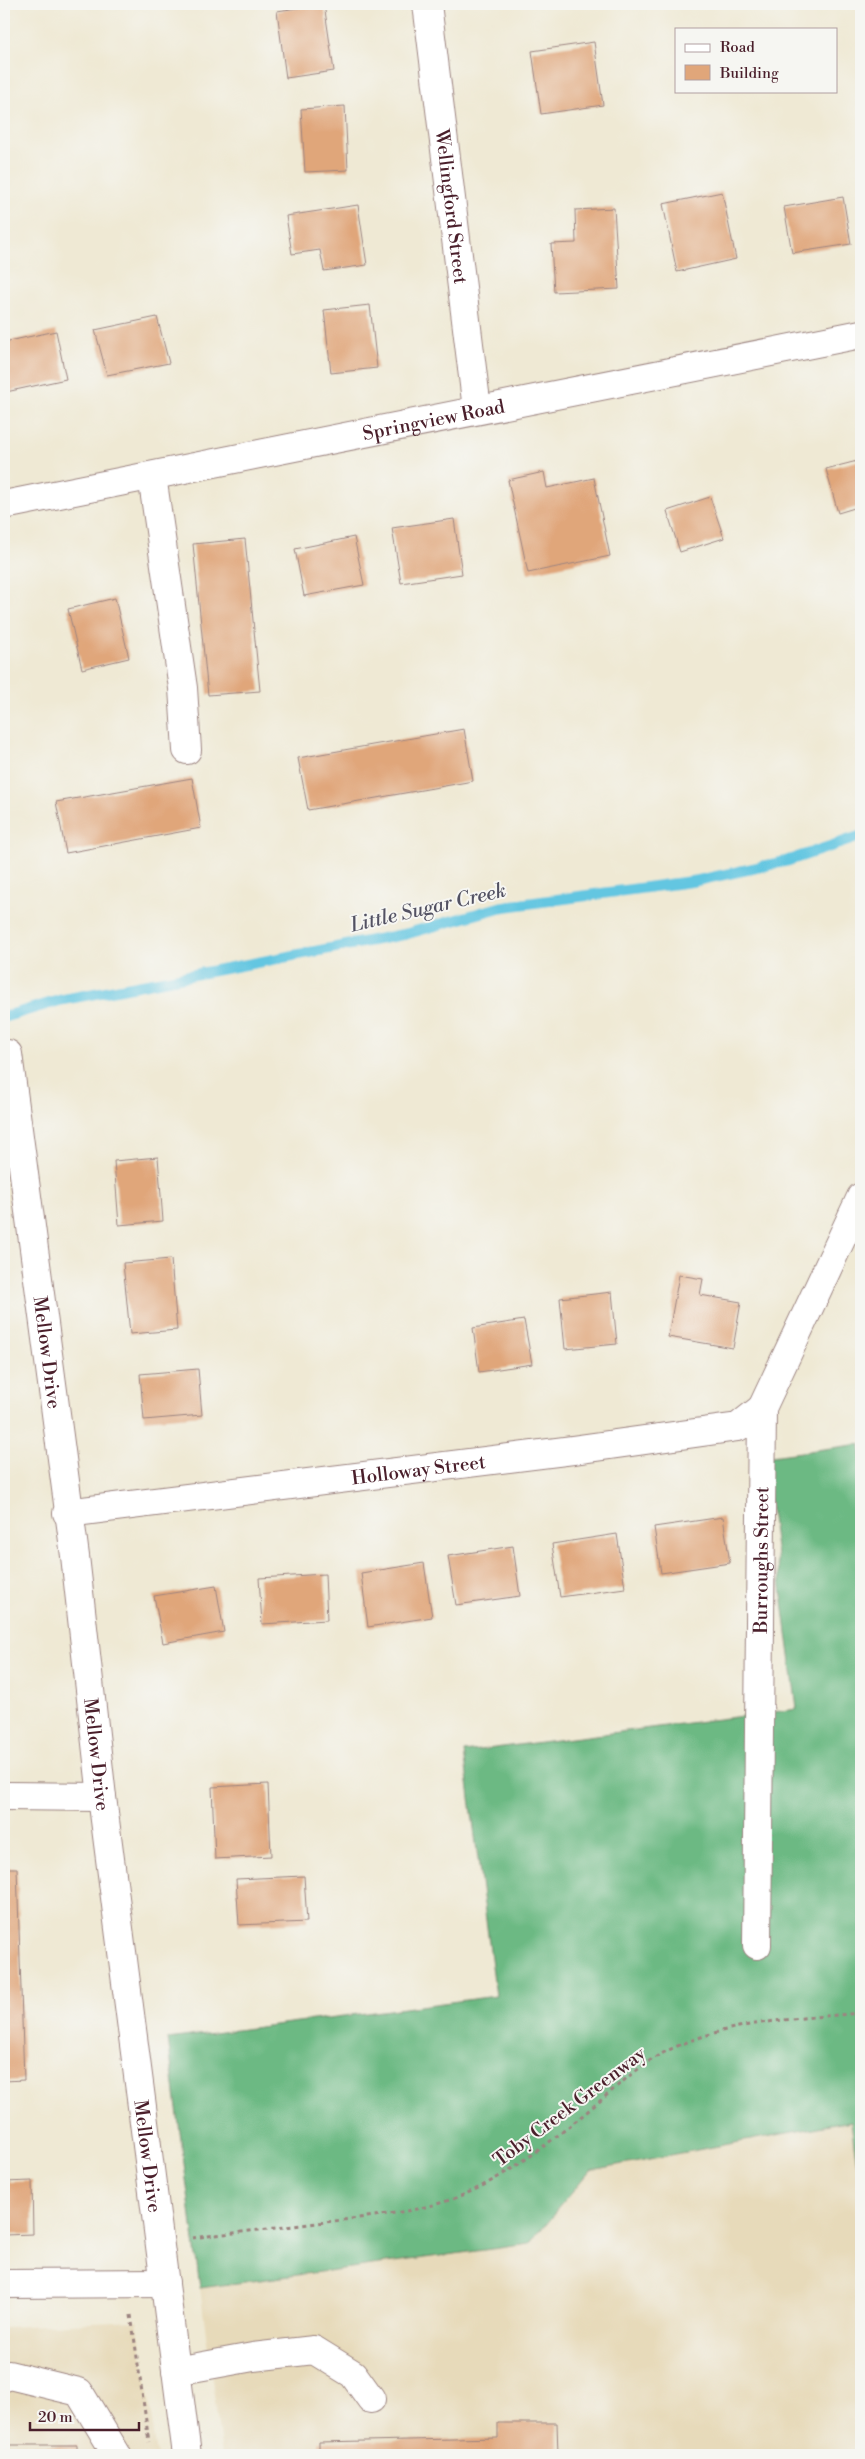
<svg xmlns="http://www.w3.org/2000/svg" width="865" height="2459" viewBox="0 0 865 2459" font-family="'Libre Bodoni',serif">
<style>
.built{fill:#e7daba}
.forest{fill:#6cb983;stroke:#5b6c57}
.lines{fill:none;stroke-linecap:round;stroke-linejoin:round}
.stream{stroke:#63c6e1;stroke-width:11}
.building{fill:#e0a67a}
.minor-casing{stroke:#9c8480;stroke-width:30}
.path{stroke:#9c8480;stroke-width:3;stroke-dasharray:4 4;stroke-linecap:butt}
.minor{stroke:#fff;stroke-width:28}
.labels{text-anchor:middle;stroke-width:4;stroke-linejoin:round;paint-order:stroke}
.street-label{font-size:19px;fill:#4a1f2b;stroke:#f6f6f2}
.water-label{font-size:20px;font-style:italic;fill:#525162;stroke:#f6f6f2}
</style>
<rect width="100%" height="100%" fill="#f6f6f2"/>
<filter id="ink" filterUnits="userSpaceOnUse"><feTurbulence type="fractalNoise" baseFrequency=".02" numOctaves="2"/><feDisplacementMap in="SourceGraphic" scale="10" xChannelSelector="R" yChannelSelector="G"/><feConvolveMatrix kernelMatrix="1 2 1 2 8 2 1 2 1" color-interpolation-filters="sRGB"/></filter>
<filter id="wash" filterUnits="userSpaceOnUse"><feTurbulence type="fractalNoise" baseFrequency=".0096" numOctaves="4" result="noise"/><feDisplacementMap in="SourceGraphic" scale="20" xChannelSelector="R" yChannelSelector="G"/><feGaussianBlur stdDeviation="1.12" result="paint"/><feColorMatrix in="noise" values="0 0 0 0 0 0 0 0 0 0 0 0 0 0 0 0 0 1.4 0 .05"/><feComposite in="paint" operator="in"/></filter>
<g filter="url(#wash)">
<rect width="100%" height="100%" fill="#efe9d4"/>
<g class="built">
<path d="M852 2121 861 2197V2455H222L200 2288 529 2244 591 2170Z"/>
<path d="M137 2321 157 2455H4V2327Z"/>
</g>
<path class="forest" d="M861 1444V2197L851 2121 591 2170 529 2244 200 2288 168 2039 496 1996 464 1752 797 1709 764 1457Z"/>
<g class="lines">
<path class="stream" d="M4 1017 61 1000 406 934 501 907 695 881 787 861 861 836"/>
</g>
<g id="blocks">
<g class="building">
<path d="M324 4 334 71 286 78 277 11Z"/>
<path d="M594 42 603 105 541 114 532 51Z"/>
<path d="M345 106 348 170 305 172 301 109Z"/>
<path d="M722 192 736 259 677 272 663 204Z"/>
<path d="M843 197 851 244 792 253 784 207Z"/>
<path d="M358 205 367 265 324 271 320 250 292 254 286 216Z"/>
<path d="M614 208 619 289 554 292 551 244 576 243 575 210Z"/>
<path d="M370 305 377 368 331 373 324 310Z"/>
<path d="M157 317 169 363 107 375 95 330Z"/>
<path d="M56 331 66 379 6 392 4 382V342Z"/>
<path d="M861 460V506L838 513 826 469Z"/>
<path d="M544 472 547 488 594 478 610 556 528 573 508 480Z"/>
<path d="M710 497 724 538 680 552 667 511Z"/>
<path d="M454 519 462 574 401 583 392 528Z"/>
<path d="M354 537 364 585 304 596 295 549Z"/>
<path d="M245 539 260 691 208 695 193 544Z"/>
<path d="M115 598 129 658 82 669 68 609Z"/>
<path d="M464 729 473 781 308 810 298 758Z"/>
<path d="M192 778 201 828 66 853 56 802Z"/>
<path d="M158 1157 163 1221 119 1225 114 1161Z"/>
<path d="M171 1259 177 1330 130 1334 123 1263Z"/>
<path d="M679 1275 703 1279 700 1295 741 1302 733 1348 668 1337Z"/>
<path d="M612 1292 617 1344 565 1349 560 1298Z"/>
<path d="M524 1320 532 1364 479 1372 473 1328Z"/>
<path d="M198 1369 202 1415 144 1420 140 1374Z"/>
<path d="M723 1517 730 1563 661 1573 654 1527Z"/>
<path d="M617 1534 625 1588 560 1597 552 1544Z"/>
<path d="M513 1546 520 1596 456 1605 448 1556Z"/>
<path d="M424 1563 432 1617 368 1627 361 1573Z"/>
<path d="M325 1574 327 1620 262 1624 259 1578Z"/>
<path d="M216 1586 224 1632 163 1643 154 1596Z"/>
<path d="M268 1784 271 1856 215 1859 212 1787Z"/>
<path d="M4 1868H17L24 2080 4 2081Z"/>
<path d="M304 1876 307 1922 239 1925 236 1879Z"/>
<path d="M32 2181 33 2234 4 2235V2182Z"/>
<path d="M498 2423H557L558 2455H319V2442L498 2438Z"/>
<rect x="4" y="2445" width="73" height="10"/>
</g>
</g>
</g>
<g filter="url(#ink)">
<use href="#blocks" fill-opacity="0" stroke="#9c8480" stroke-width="1"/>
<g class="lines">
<g class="minor-casing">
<g id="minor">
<path id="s1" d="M427 4 477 409"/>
<path d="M152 476 183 688 187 750"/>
<path id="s2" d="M4 505 861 334"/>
<path id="s3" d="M8 1054 75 1556 102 1797 187 2455"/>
<path id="s4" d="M67 1513 573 1450 738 1427 762 1408"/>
<path d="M4 1796 102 1797"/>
<path id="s5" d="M757 1945 762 1408 861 1197"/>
<path d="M4 2284 165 2283"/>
<path d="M176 2371 253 2357 314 2350 353 2374 371 2399"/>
<path d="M4 2377 9 2375 79 2392 117 2455"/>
</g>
</g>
<g class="path">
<path d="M192 2238C239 2232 287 2227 334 2221 381 2215 431 2211 474 2190 521 2167 560 2134 600 2101 620 2084 640 2065 663 2053 724 2021 794 2019 861 2013"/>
<path d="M131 2315 149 2442"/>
</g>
<use href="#minor" class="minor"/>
</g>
</g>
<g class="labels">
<g class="street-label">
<text dy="7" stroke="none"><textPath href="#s1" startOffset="204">Wellingford Street</textPath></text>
<text dy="7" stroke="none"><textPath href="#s2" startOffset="438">Springview Road</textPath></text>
<text dy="7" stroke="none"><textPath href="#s3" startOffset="301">Mellow Drive</textPath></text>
<text dy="7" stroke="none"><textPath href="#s4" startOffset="354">Holloway Street</textPath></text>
<text dy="7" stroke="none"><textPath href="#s5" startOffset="385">Burroughs Street</textPath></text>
<text dy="7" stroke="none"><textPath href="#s3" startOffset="706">Mellow Drive</textPath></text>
<text transform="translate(569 2106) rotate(-37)" y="7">Toby Creek Greenway</text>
<text dy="7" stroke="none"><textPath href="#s3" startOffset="1111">Mellow Drive</textPath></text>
</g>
<g class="water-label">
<text transform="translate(428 907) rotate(-13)" y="7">Little Sugar Creek</text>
</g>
</g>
<rect width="865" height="2459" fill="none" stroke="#f6f6f2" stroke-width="20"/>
<rect x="675" y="28" width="162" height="65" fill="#f6f6f2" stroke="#b1a0a2"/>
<rect x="685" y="44" width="25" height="8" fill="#ffffff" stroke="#b1a0a2"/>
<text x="720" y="52" font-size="15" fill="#4a1f2b">Road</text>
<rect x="685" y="65" width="25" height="15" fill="#e0a67a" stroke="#b1a0a2"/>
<text x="720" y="78" font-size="15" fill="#4a1f2b">Building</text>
<path d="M30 2422v8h109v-8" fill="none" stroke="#4a1f2b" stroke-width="2.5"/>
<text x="38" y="2422" font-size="15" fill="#4a1f2b" stroke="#f6f6f2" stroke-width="4" paint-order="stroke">20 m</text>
</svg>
